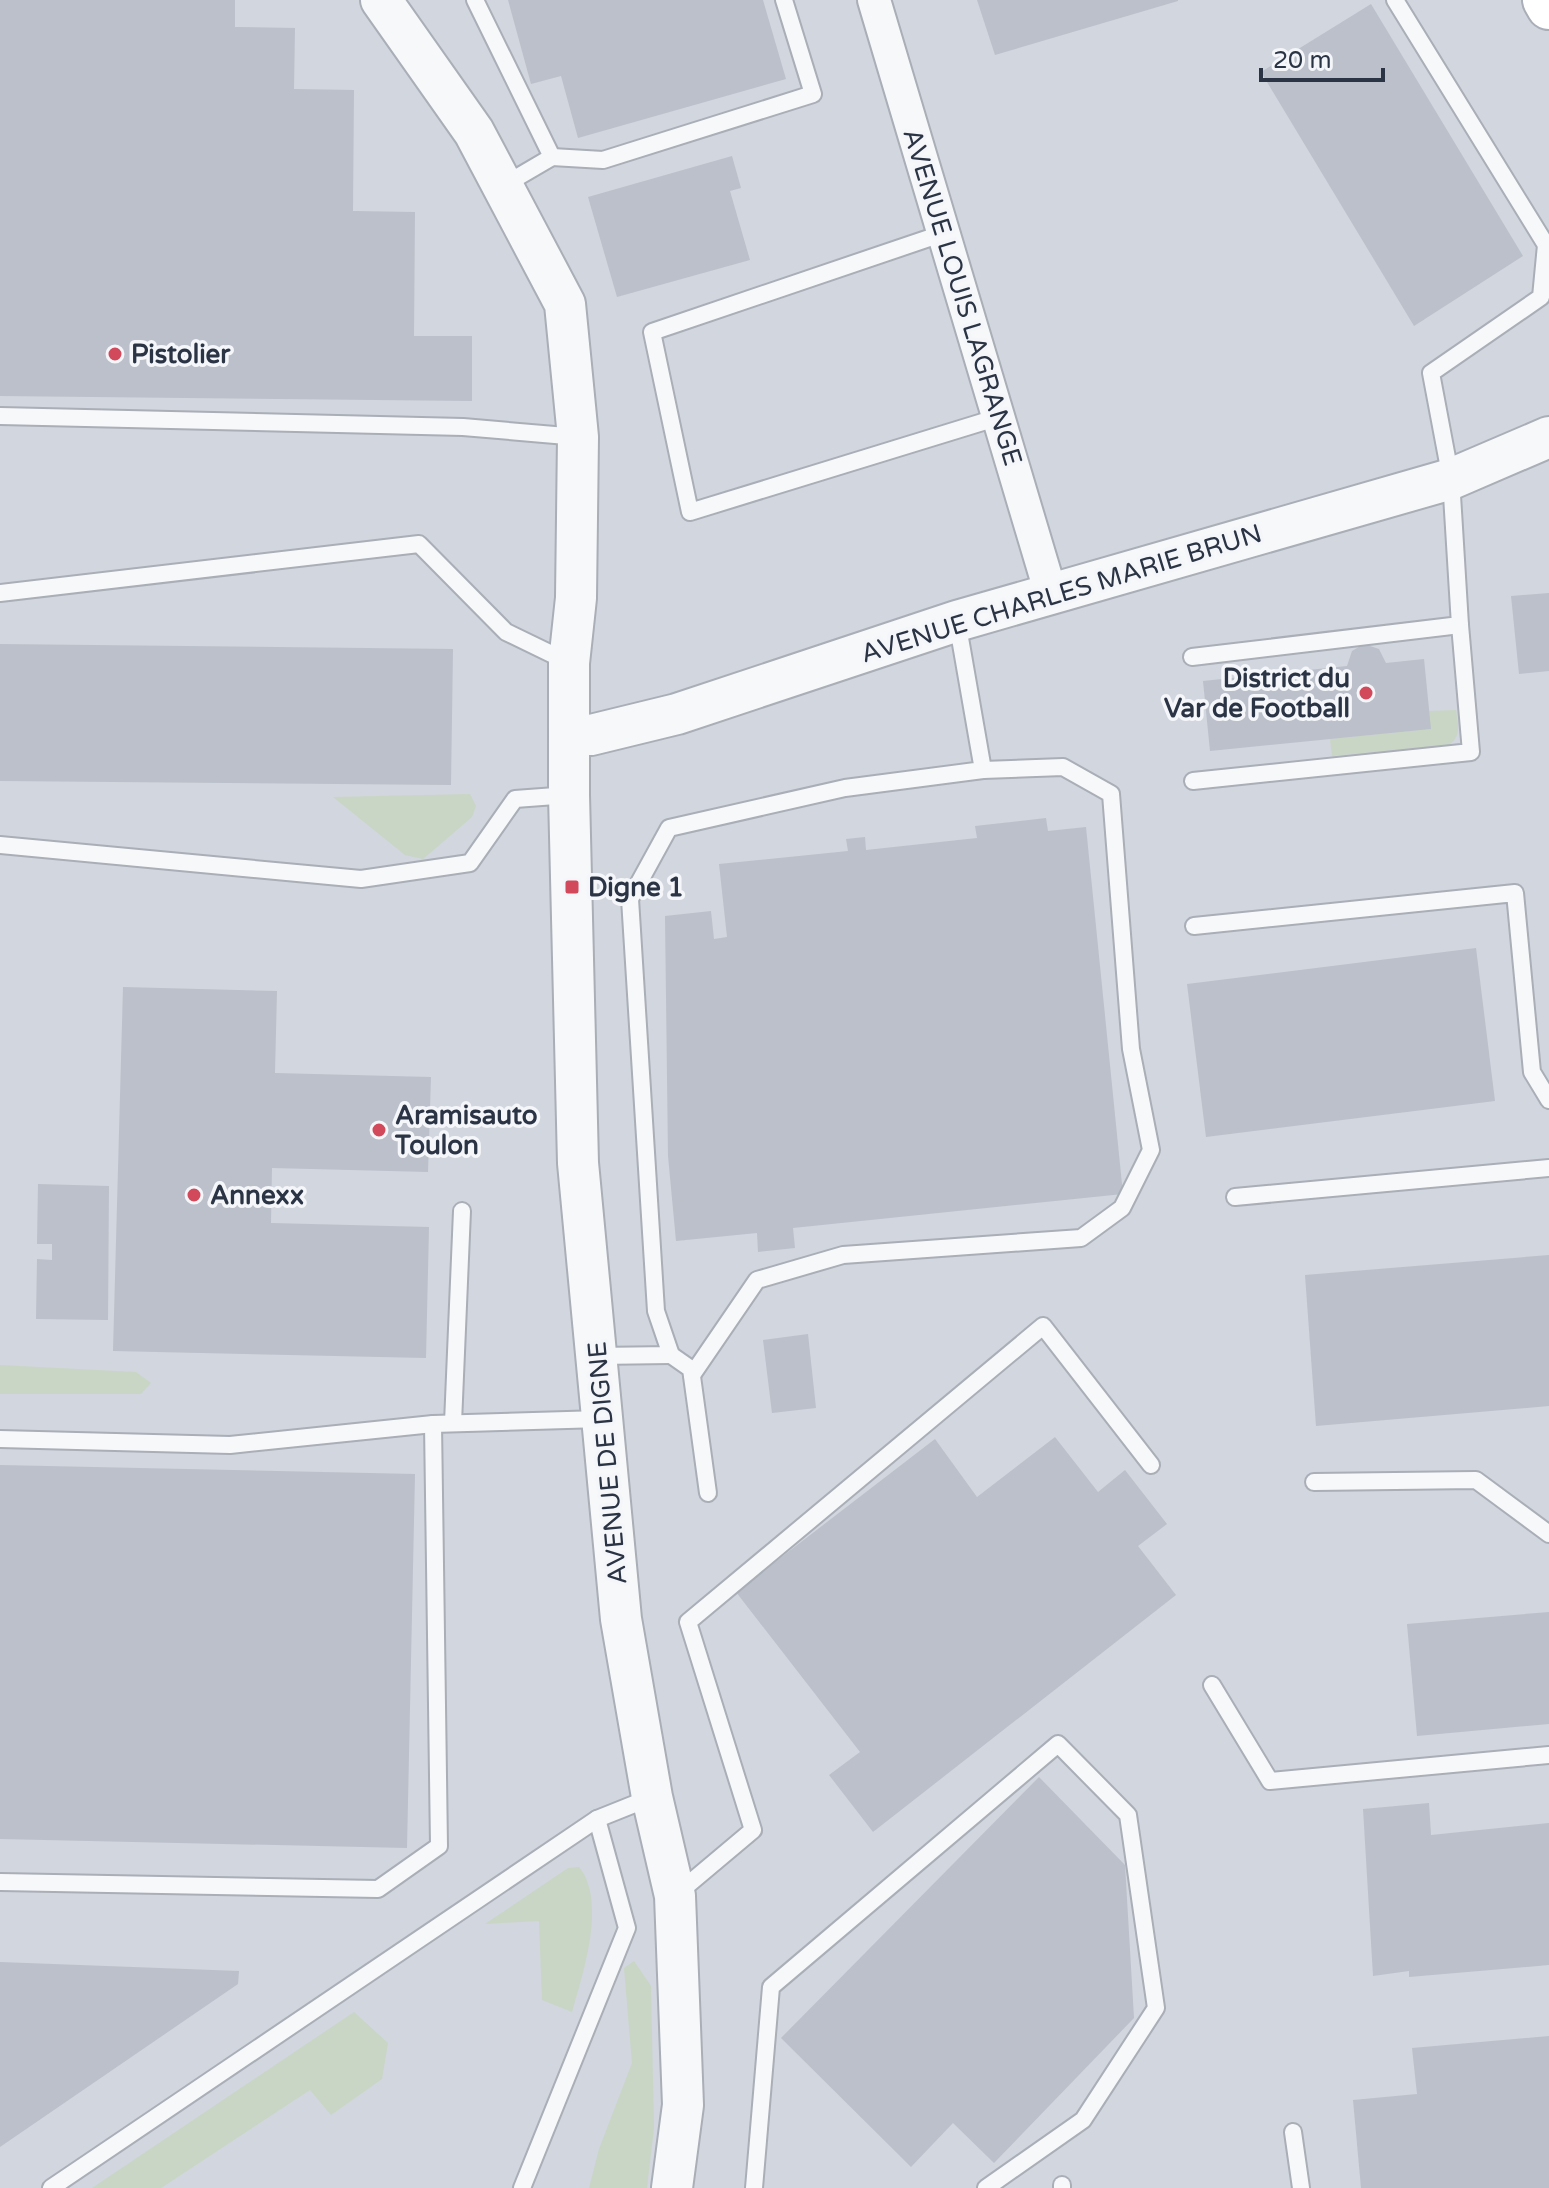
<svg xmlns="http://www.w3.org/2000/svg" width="1549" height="2188" viewBox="0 0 1549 2188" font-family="'Varela Round',sans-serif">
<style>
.built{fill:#d2d6de}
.green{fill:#c9d6c5}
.building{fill:#bbc0ca}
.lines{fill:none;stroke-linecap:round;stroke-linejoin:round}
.service-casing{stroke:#a9aeb7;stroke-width:20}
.minor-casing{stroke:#a9aeb7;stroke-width:36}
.tertiary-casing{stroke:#a9aeb7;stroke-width:44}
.secondary-casing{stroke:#a9aeb7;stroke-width:48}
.service{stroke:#f7f8fa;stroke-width:16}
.minor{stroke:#f7f8fa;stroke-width:32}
.tertiary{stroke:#f7f8fa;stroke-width:40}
.secondary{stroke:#fff;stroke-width:44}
.poi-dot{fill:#d1495b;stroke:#f4f6f9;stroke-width:3}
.labels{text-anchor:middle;stroke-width:7;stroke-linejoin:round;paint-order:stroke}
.street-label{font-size:26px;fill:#2b3445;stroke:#f4f6f9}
.poi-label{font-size:26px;font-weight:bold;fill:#2b3445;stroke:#f4f6f9;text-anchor:start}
</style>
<rect width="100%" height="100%" fill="#e4e7ec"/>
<rect class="built" x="0" y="0" width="1549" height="2188"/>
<g class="green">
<path d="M1456 710C1458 724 1462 736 1449 745L1332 756 1330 739 1430 729 1429 711Z"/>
<path d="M470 794 476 806 472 817 423 859 405 855 333 797Z"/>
<path d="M0 1365 136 1372 151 1383 141 1394H0Z"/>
<path d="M579 1867C607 1901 583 1973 572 2012L542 2000 539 1921 485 1924 568 1868Z"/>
<path d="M634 1961 651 1986 654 2128 647 2188H589L599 2149 632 2063 624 1968Z"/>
<path d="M354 2012 388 2043 382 2079 331 2115 310 2090 161 2188H92Z"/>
</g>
<g class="building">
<path d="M0 0H235V27L295 28 294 89 354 90 353 211 415 212 414 336H472V401L0 396Z"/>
<path d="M508 0H763L786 79 578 138 561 76 531 84Z"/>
<path d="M977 0H1178V1L995 55Z"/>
<path d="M1371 4 1523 256 1414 326 1261 72Z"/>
<path d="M732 156 741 188 730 191 750 260 617 297 588 197Z"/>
<path d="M1549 593V671L1519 674 1511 596Z"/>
<path d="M0 644 453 649 451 785 0 781Z"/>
<path d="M1364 644 1379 649 1386 663 1424 659 1431 729 1210 751 1203 681 1347 666 1352 651Z"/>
<path d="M1046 818 1048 831 1086 827 1123 1194 793 1228 795 1248 758 1252 757 1233 676 1241 668 1156 665 916 711 911 714 939 727 937 719 864 848 851 846 839 865 837 866 850 977 838 975 826Z"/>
<path d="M1476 948 1495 1101 1206 1137 1187 984Z"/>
<path d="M123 987 277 991 275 1073 431 1077 428 1172 272 1168 271 1223 429 1227 426 1358 113 1351Z"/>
<path d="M38 1184 109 1186 108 1320 36 1319 37 1259 52 1260V1244H37Z"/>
<path d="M1549 1255V1406L1316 1426 1305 1275Z"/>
<path d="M808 1334 816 1408 772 1413 763 1340Z"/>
<path d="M1055 1437 1098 1492 1125 1470 1167 1524 1138 1546 1176 1595 873 1832 829 1775 860 1752 736 1592 935 1439 977 1497Z"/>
<path d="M0 1465 415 1474 407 1848 0 1839Z"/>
<path d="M1549 1612V1724L1417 1736 1407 1624Z"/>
<path d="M1039 1777 1125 1865 1134 2018 994 2163 953 2123 911 2167 781 2038Z"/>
<path d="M1429 1803 1431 1835 1549 1823V1965L1409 1977V1971L1373 1976 1363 1809Z"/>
<path d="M0 1962 239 1971 238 1984 0 2147Z"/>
<path d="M1549 2036V2188H1361L1353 2100 1417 2094 1412 2048Z"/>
</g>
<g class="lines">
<g class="service-casing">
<g id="service">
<path d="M475 0 552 157 504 185"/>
<path d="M552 157 603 160 813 94 784 0"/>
<path d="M944 233 652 332 690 512 999 417"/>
<path d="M0 416 463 427 578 437"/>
<path d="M0 593 419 544 506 632 568 662"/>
<path d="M1192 657 1460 625 1451 479 1431 373 1541 297 1546 245 1395 0"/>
<path d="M1193 781 1471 752 1460 625"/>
<path d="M0 845 361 879 470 863 515 799 569 795"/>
<path d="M1194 926 1515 893 1532 1072 1549 1100"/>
<path d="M1235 1197 1549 1168"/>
<path d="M671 1355 691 1369 708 1493"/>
<path d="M596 1356 671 1355 656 1311 630 899 669 828 845 788 983 770 957 621"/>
<path d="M692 1375 757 1280 843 1255 1081 1238 1122 1208 1151 1150 1131 1049 1111 794 1063 767 983 770"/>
<path d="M453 1423 462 1211"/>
<path d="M0 1439 230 1445 433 1424 601 1419"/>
<path d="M1314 1482 1476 1480 1549 1534"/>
<path d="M1212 1685 1270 1781 1549 1755"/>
<path d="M0 1882 378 1889 439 1846 433 1424"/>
<path d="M678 1893 753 1830 688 1622 1043 1326 1151 1465"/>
<path d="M1293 2132 1301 2188"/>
<path d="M1062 2185V2188"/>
<path d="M51 2188 597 1819 652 1797"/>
<path d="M522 2188 627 1928 597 1819"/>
<path d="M754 2188 771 1987 1058 1744 1128 1815 1156 2008 1083 2120 986 2188"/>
</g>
</g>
<g class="minor-casing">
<path id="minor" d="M874 0 1051 594"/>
</g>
<g class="tertiary-casing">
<g id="tertiary">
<path d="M381 0 474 132 565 304 578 437 576 598 569 663V795L578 1163 621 1619 652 1797 675 1896 683 2105 672 2188"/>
<path d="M570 733 591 735 677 714 957 621 1451 479 1549 437"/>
</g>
</g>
<g class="secondary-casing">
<path id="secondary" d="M1545 0 1549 7"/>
</g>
<use href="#service" class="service"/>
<use href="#minor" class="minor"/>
<use href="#tertiary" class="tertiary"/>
<use href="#secondary" class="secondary"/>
</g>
<g class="poi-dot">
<circle cx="115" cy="354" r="8"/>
<circle cx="1366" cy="693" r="8"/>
<rect x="564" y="879" width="16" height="16" rx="4"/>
<circle cx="379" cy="1130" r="8"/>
<circle cx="194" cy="1195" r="8"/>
</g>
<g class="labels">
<g class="street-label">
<text transform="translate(963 297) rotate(73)" y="9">AVENUE LOUIS LAGRANGE</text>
<text transform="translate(1061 593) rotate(-17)" y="9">AVENUE CHARLES MARIE BRUN</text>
<text transform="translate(607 1463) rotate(-95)" y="9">AVENUE DE DIGNE</text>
</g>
<g class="poi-label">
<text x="131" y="363">Pistolier</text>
<text x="1350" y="687" text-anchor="end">District du<tspan x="1350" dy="30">Var de Football</tspan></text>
<text x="588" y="896">Digne 1</text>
<text x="395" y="1124">Aramisauto<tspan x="395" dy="30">Toulon</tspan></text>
<text x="210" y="1204">Annexx</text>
</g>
</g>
<path d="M1261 68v12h122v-12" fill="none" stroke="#2b3445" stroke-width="4"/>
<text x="1273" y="68" font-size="24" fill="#2b3445" stroke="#f4f6f9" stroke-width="6" paint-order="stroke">20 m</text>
</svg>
